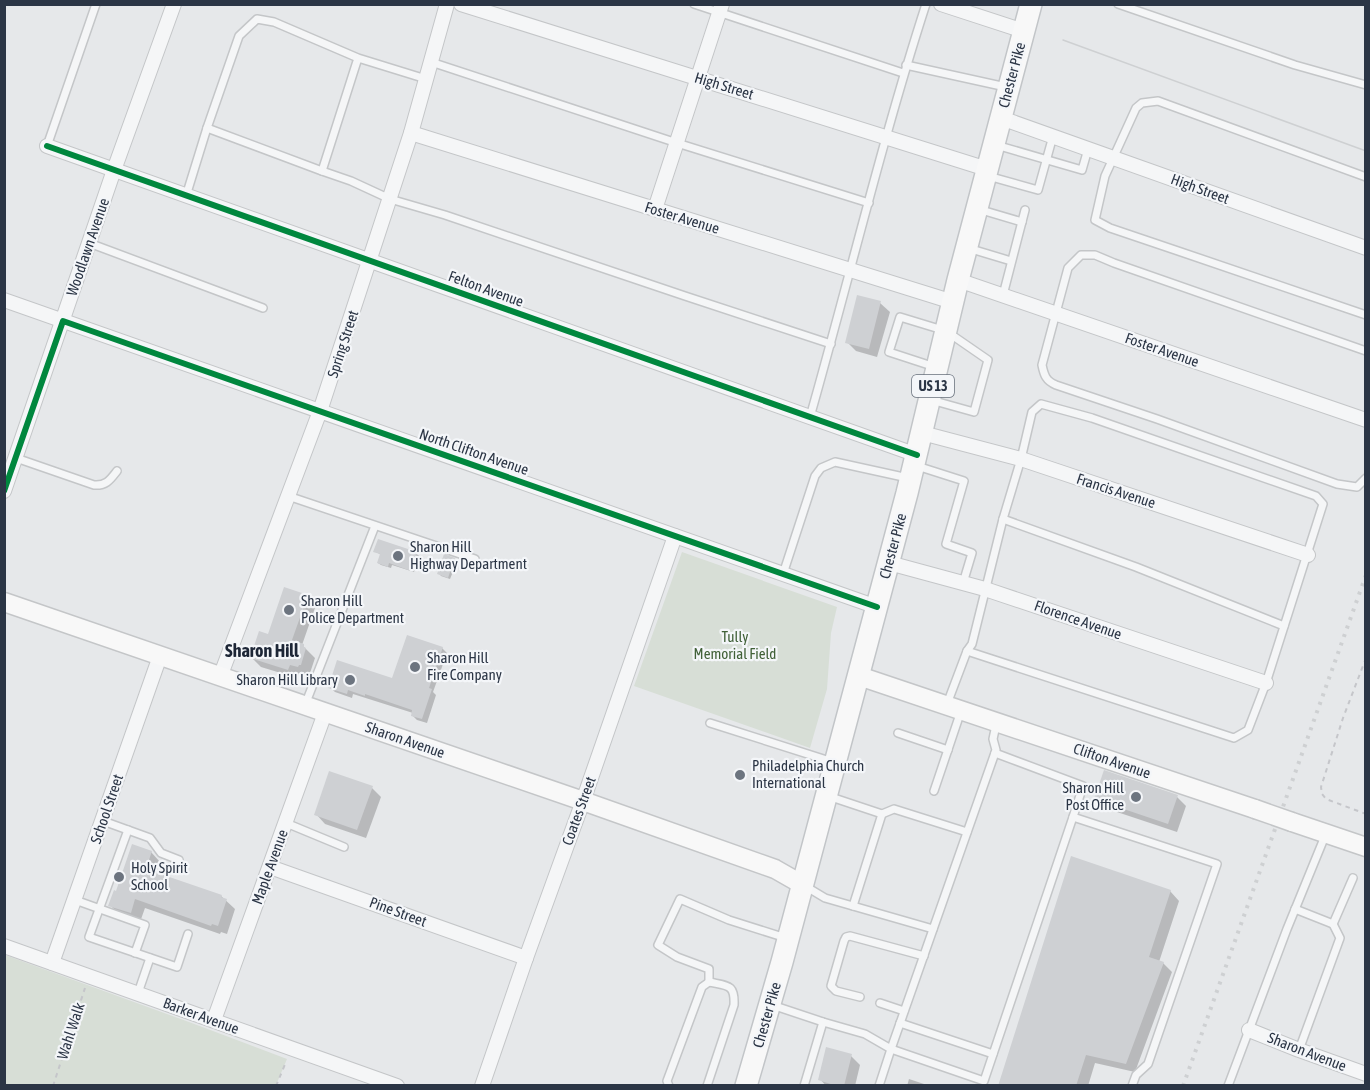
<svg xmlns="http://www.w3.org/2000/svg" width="1370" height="1090" viewBox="0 0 1370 1090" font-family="'Asap Condensed',sans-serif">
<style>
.green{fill:#d7ded6}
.shadow{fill:#0003}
.building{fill:#ced0d3}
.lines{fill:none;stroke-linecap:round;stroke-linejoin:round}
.lane-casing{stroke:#c4c6c8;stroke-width:10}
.street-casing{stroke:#c4c6c8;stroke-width:16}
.secondary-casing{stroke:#c4c6c8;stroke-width:21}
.primary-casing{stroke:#c2c5c8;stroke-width:24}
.path{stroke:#c5c6ca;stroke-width:2;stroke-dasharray:4.5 4.5;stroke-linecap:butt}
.lane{stroke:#f5f6f7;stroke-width:7}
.street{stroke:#f5f6f7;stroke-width:14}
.secondary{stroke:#f8f8f8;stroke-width:18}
.primary{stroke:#f8f8f8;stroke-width:21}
.tram{stroke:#ced0d2;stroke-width:1.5}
.rail{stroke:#ced0d2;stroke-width:4;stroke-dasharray:3 6;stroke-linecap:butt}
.secondary-bridge-casing{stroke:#c4c6c8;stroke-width:21;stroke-linecap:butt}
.secondary-bridge{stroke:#f8f8f8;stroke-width:18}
.cycleway-casing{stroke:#f4f6f9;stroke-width:10}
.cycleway{stroke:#00873e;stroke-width:6}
.poi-dot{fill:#6c747f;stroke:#f4f6f9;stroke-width:2}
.labels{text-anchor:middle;stroke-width:4.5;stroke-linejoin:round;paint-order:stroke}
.shield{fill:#f4f6f9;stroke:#676f7b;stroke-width:1.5}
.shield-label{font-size:14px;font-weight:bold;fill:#2b3545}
.street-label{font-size:15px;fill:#2b3545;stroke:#f4f6f9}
.poi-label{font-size:15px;fill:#2b3545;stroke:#f4f6f9;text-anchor:start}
.park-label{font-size:15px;fill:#416138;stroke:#f4f6f9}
.quarter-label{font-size:18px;font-weight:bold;fill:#1d2636;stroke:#f4f6f9}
</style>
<rect width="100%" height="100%" fill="#e6e8ea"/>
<g class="green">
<path d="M682 552 837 607 831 633 827 689 810 748 634 686Z"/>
<path d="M5 955 189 1022 287 1059 276 1085H5Z"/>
</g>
<g class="shadow">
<path d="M880 303 890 312 877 357 856 351 847 342Z"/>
<path d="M379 541 417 554 419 556 414 572 392 565 391 568 381 565 378 563 381 555 375 551Z"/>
<path d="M454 560 457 562 450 579 441 576 439 573Z"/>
<path d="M307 596 316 605 302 645 315 658 310 673H308L307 675 299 673 297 678 261 667 252 658 269 636Z"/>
<path d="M442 648 447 653 433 692 436 695 427 723 417 720 412 715 413 713 353 694 352 698 335 692 330 687 392 680Z"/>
<path d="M372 788 381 797 366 838 325 824 316 814Z"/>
<path d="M1177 797 1186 806 1177 832 1105 808 1096 799Z"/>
<path d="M151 852 160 862 156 874 221 896 235 909 227 934 221 932 220 934 145 908 140 922 119 914 110 905 117 893Z"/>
<path d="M1170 891 1179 901 1159 962 1163 963 1172 972 1135 1072 1095 1063 1088 1086H999Z"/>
<path d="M851 1056 860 1065 855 1086H826L820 1079Z"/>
<path d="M909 1079 930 1086H907Z"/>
</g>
<g class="building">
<path d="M857 295 881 301 869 349 845 343Z"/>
<path d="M378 539 417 552 411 571 389 563 388 567 377 563 380 554 373 552Z"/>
<path d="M444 554 455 558 448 578 437 574Z"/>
<path d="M284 587 308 595 292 640 304 644V647L306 648 301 665H299L298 667 290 665 288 670 250 658 259 631 268 634Z"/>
<path d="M407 635 443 647 429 688 432 689 422 719 411 716 412 710 365 694V696L348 690 347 694 328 688 337 660 392 678Z"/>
<path d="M1104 770 1178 795 1168 824 1094 799Z"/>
<path d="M329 771 373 786 357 830 314 815Z"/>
<path d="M132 844 152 851 146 869 222 895 221 897 227 899 218 926 212 924 211 926 135 899 131 913 108 906 114 890 116 891Z"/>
<path d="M1071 856 1171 890 1149 957 1164 962 1126 1064 1086 1055 1076 1086H998Z"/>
<path d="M826 1047 852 1054 844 1086H837L818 1080Z"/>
</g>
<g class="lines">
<g class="lane-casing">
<g id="lane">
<path d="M694 4 903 73"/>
<path d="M1118 4 1295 65 1366 85"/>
<path d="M358 58 274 22 257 19 239 36 207 128 322 171 358 58 426 79"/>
<path d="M431 62 677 143 869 203"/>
<path d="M906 65 1006 87"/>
<path d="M996 145 1082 170 1088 149"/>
<path d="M47 146 96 4"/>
<path d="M322 171 351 181 390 199 445 215 685 296 831 344"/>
<path d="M988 176 1038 190 1053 136"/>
<path d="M1366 177 1158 101 1142 103 1136 108 1105 176 1095 220 1110 228 1181 252 1366 315"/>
<path d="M186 196 207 128"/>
<path d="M978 209 1022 222"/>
<path d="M89 243 263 308"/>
<path d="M968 248 1011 261"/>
<path d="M1003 295 1025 210"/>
<path d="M1366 351 1114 263 1095 255H1081L1068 268 1042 365C1044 375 1046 381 1056 385L1157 419 1337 484 1357 487 1366 478"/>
<path d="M931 400 974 412 988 360 946 331 900 317 889 352 935 367"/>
<path d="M1041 404 1092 418 1316 496 1323 504 1266 683 1248 730 1234 738 967 651 972 644 1003 519 1021 459 1032 412Z"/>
<path d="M810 417C849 280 882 140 926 4"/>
<path d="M16 458 94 485C106 486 110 480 117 471"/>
<path d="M917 466 964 481 946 544 972 553 963 583"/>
<path d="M288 496 475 559"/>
<path d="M1003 519 1136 567 1284 626"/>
<path d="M783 574 815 476 821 468 835 462 908 478"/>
<path d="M947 704 967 651"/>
<path d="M305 705 375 526"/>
<path d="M710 723 833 762"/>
<path d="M898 733 948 750"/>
<path d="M995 753 1083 786 1073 817 1217 864 1148 1064 1136 1075 1132 1086"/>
<path d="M934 791 961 711"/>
<path d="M828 796 882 814 894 809 967 832"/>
<path d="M103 821 150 838 161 853 179 860"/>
<path d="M286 823 344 847"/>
<path d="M128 830 89 937 177 967 188 934"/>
<path d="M805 886 825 898 933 929"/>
<path d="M75 900 145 925 135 953"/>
<path d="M853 906 882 814"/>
<path d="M1295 909 1333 924 1353 878"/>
<path d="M709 982V969L677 957 658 945 680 899 729 920 786 938"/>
<path d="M138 993 150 958"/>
<path d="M860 997 836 991 831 986 844 941 846 937 850 936 924 956"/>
<path d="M880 1003 904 1011"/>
<path d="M772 1005 823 1022 865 1034 891 1049 984 1081 1073 817"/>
<path d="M900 1023 993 1054"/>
<path d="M1299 1050 1340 938 1333 924"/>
<path d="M669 1086 667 1081 702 987 709 982C728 986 735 984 734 1005L707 1086"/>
<path d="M804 1086 823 1022"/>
<path d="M879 1086 891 1049 996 750 993 739 996 725"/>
<path d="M1228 1086 1287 929 1325 836"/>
</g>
</g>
<g class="street-casing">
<g id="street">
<path d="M461 4 987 169"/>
<path d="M941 4 1024 31"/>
<path d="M1001 118 1366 248"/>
<path d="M411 133 953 302"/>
<path d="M47 146 917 455"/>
<path d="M655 209 722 4"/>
<path d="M958 280 1366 420"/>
<path d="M4 300 877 607"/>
<path d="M922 433 1021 459 1308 555"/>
<path d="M4 491 114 170 174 4"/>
<path d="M889 563 985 589 1266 683"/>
<path d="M220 677 320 411 411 133 447 4"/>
<path d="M270 867 526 958"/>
<path d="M4 946 397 1086"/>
<path d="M52 963 160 656"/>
<path d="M214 1020 325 713"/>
<path d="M1249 1030 1299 1050 1366 1074"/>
<path d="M482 1086 526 958 583 801 675 536"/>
</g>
</g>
<g class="secondary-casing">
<g id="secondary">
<path d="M4 602 583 801 775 869 803 885"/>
<path d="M859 676 1255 809"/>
<path d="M1292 822 1366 847"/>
</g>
</g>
<g class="primary-casing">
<path id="primary" d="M746 1086 782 962 907 493 958 280 1031 4"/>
</g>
<g class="path">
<path d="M1366 658 1343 718 1321 787 1322 794 1326 799 1366 814"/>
<path d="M53 1086 85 988"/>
<path d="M276 1086 286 1062"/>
</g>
<use href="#lane" class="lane"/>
<use href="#street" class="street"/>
<use href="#secondary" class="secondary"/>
<use href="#primary" class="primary"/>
<path class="tram" d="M1063 40 1366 151"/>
<path class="rail" d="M1183 1086 1366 575"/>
<g class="secondary-bridge-casing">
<path id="secondary-bridge" d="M1255 809 1292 822"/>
</g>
<use href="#secondary-bridge" class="secondary-bridge"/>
<g class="cycleway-casing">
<g id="cycleway">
<path d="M47 146 917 455"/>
<path d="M4 491 63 321 877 607"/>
</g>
</g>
<use href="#cycleway" class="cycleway"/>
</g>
<g class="poi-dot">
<circle cx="398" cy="556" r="6"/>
<circle cx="289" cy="610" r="6"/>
<circle cx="415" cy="667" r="6"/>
<circle cx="350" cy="680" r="6"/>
<circle cx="740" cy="775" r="6"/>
<circle cx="1136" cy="797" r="6"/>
<circle cx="119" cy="877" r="6"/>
</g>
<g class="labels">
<rect class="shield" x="912" y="375" width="42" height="22" rx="4.5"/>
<g class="shield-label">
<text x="933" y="391">US 13</text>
</g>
<g class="street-label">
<text transform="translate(1012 75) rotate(-75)" y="5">Chester Pike</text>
<text transform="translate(724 86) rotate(17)" y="5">High Street</text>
<text transform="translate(1200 189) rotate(20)" y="5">High Street</text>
<text transform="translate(682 218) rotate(17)" y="5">Foster Avenue</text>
<text transform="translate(88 247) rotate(-71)" y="5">Woodlawn Avenue</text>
<text transform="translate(486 289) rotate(20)" y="5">Felton Avenue</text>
<text transform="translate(343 344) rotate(-72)" y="5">Spring Street</text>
<text transform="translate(1162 350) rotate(19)" y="5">Foster Avenue</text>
<text transform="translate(474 452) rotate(19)" y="5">North Clifton Avenue</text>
<text transform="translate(1116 491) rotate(18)" y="5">Francis Avenue</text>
<text transform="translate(893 546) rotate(-75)" y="5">Chester Pike</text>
<text transform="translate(1078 620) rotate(19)" y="5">Florence Avenue</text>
<text transform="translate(405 740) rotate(19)" y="5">Sharon Avenue</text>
<text transform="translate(1112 761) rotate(19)" y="5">Clifton Avenue</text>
<text transform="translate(107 809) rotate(-71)" y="5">School Street</text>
<text transform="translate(579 811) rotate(-70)" y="5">Coates Street</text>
<text transform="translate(270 867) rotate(-70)" y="5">Maple Avenue</text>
<text transform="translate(398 912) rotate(20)" y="5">Pine Street</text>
<text transform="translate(767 1015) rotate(-74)" y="5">Chester Pike</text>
<text transform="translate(201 1016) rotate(20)" y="5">Barker Avenue</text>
<text transform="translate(71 1031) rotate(-72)" y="5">Wahl Walk</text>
<text transform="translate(1307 1052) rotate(21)" y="5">Sharon Avenue</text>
</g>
<g class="poi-label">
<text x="410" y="552">Sharon Hill<tspan x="410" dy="17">Highway Department</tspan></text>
<text x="301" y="606">Sharon Hill<tspan x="301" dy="17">Police Department</tspan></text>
<text x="427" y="663">Sharon Hill<tspan x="427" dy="17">Fire Company</tspan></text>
<text x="338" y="685" text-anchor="end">Sharon Hill Library</text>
<text x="752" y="771">Philadelphia Church<tspan x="752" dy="17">International</tspan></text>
<text x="1124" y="793" text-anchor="end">Sharon Hill<tspan x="1124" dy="17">Post Office</tspan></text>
<text x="131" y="873">Holy Spirit<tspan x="131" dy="17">School</tspan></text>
</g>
<g class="park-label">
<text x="735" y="642">Tully<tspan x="735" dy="17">Memorial Field</tspan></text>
</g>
<g class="quarter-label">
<text x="262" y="657">Sharon Hill</text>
</g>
</g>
<rect width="1370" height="1090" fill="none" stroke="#2b3545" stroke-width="12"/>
</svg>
